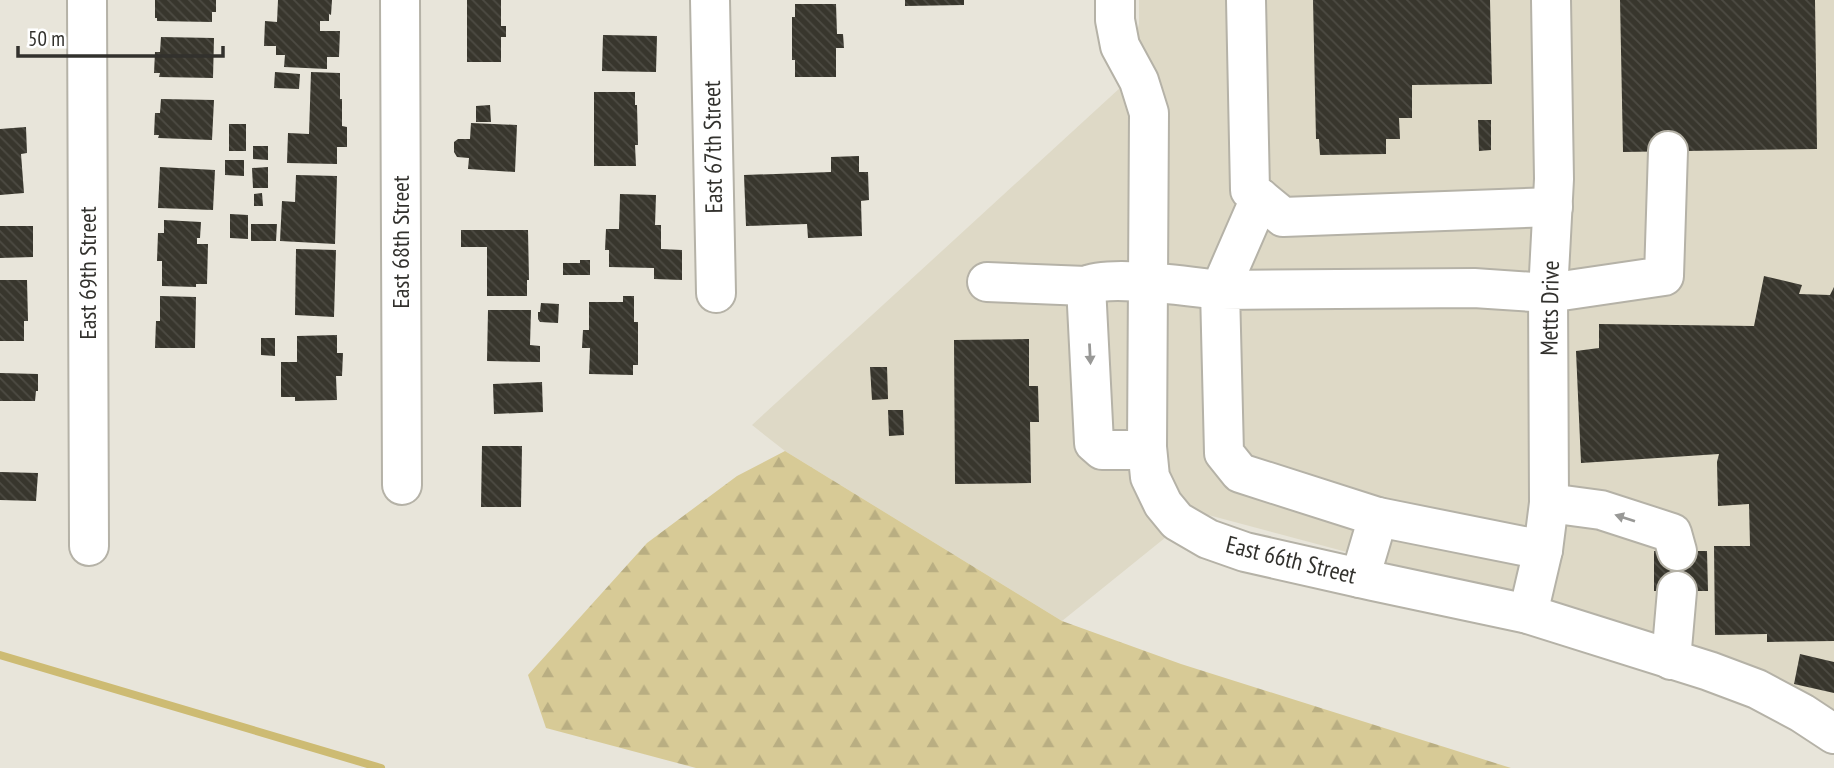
<svg xmlns="http://www.w3.org/2000/svg" width="1834" height="768" viewBox="0 0 1834 768" font-family="'PT Sans Narrow',sans-serif">
<style>
.built{fill:#ded9c6}
.forest{fill:url(#forest-firs)}
.lines{fill:none;stroke-linecap:round;stroke-linejoin:round}
.stream{stroke:#cdbb73;stroke-width:8}
.building{fill:url(#building-back-hatch)}
.minor-casing{stroke:#b5b2a7;stroke-width:42}
.minor{stroke:#fff;stroke-width:38}
.oneway{fill:#989896}
.labels{text-anchor:middle;stroke-width:7;stroke-linejoin:round;paint-order:stroke}
.street-label{font-size:24px;fill:#32312d;stroke:#fff}
</style>
<defs>
<pattern id="forest-firs" width="22" height="20" patternUnits="userSpaceOnUse" patternTransform="scale(1.75)"><rect width="22" height="20" fill="#d7ca96"/><path d="M5 1l3.5 6h-7zM16 11l3.5 6h-7z" fill="#b9ae82"/></pattern>
<pattern id="building-back-hatch" width="6" height="6" patternUnits="userSpaceOnUse" patternTransform="scale(1.75)"><rect width="6" height="6" fill="#38362d"/><path d="M-1 5l2 2M0 0l6 6M5-1l2 2" fill="none" stroke="#4d4b43"/></pattern>
</defs>
<rect width="100%" height="100%" fill="#e8e5da"/>
<path class="built" d="M1139 0H1834V729L1519 598 1197 512 1062 621 785 451 752 425 1121 87 1139 24Z"/>
<path class="forest" d="M785 451 1062 621 1181 664 1511 768H696L546 728 528 675 647 543 737 476Z"/>
<g class="lines">
<path class="stream" d="M0 655 381 768"/>
</g>
<g class="building">
<path d="M155 0H216V12H212V22L157 21V18H155Z"/>
<path d="M278 0H332L331 15 329 14V21H320V31H340L339 57H327V69L284 67 285 55H276V46H264L265 21 277 22Z"/>
<path d="M467 0H501V26H506V37H501V62H467Z"/>
<path d="M905 0H964V5L905 6Z"/>
<path d="M1313 0H1490L1492 84 1412 85V118H1399L1400 139H1386V154L1320 155 1319 139H1316Z"/>
<path d="M1620 0H1815L1817 149 1623 152Z"/>
<path d="M795 4H836L837 34H843L844 48H836V77H795V60H792V17H795Z"/>
<path d="M603 35 657 36 656 72 602 71Z"/>
<path d="M161 37 214 38 213 78 159 77 160 73H154L155 52H160Z"/>
<path d="M275 72 300 74 299 89 274 88Z"/>
<path d="M311 72 340 73V99H342V126L347 127V147H337V164L287 163 288 133 309 134Z"/>
<path d="M594 92H635V105H637L638 145H635L636 166H594Z"/>
<path d="M161 99 214 100 212 140 158 138 159 135H154L155 113H160Z"/>
<path d="M490 105 491 122H476V106Z"/>
<path d="M1478 120H1491V150L1479 151Z"/>
<path d="M471 123 517 125 515 172 468 169 469 158 457 157 454 152V142L458 139H470Z"/>
<rect x="229" y="124" width="17" height="27"/>
<path d="M26 127 27 153 21 154 24 193 0 195V129Z"/>
<path d="M253 146H268V160L253 159Z"/>
<path d="M859 156V172H868L869 200 861 201 862 236 808 238 807 224 746 226 744 175 831 172V157Z"/>
<path d="M225 160H244V176L225 175Z"/>
<path d="M160 167 215 170 213 210 158 208Z"/>
<path d="M268 167V188H253L252 168Z"/>
<path d="M296 175 337 176 335 244 280 241 282 201 295 202Z"/>
<path d="M262 193 263 206H254V194Z"/>
<path d="M620 194 656 195 655 225H661V249L682 250V280L654 279V268L609 267V250H605L606 229H619Z"/>
<path d="M230 214 248 215V239L230 238Z"/>
<path d="M164 220 201 222 200 238H197V244H208L207 284H196V287L162 286V261H157L158 233H164Z"/>
<path d="M251 224H277L276 241H251Z"/>
<path d="M0 226H33V257L0 258Z"/>
<path d="M461 230H528L529 280H527V296H487V247H461Z"/>
<path d="M296 249 336 250 334 317 295 315Z"/>
<path d="M580 260H590V275H563V263H580Z"/>
<path d="M1764 276 1802 285 1799 294 1830 295 1834 287V641L1767 642V634L1715 635 1714 546H1750L1749 504 1718 506 1717 462 1719 454 1581 463 1576 351 1599 348V324L1754 326Z"/>
<path d="M0 280H27L28 321H24V341H0Z"/>
<path d="M160 296 196 297 195 348H155L156 321H160Z"/>
<path d="M623 296H634V322H638V365H633V375L589 374 590 348H582L583 330H589V302H623Z"/>
<path d="M541 303 559 304 558 323 540 322 538 319V312H540Z"/>
<path d="M488 310H531L530 345 540 346V362L487 361Z"/>
<path d="M337 335V353H343L342 376H336L337 400 295 401V397H281V362H297V336Z"/>
<path d="M261 338H275V356L261 355Z"/>
<path d="M1029 339V386H1038L1039 422H1030L1031 483 955 484 954 340Z"/>
<path d="M870 367H887L888 399 872 400Z"/>
<path d="M0 373 38 374V391H36L35 401H0Z"/>
<path d="M542 382 543 412 494 414 493 384Z"/>
<path d="M888 410H903L904 435 889 436Z"/>
<path d="M482 446H522L521 507H481Z"/>
<path d="M0 472 38 473 36 501 0 500Z"/>
<path d="M1654 551H1707L1708 591H1654Z"/>
<path d="M1800 654 1834 662V693L1794 684Z"/>
</g>
<g class="lines">
<g class="minor-casing">
<g id="minor">
<path d="M87 0 89 546"/>
<path d="M400 0 402 485"/>
<path d="M710 0 716 293"/>
<path d="M1115 0V20L1120 46 1139 81 1149 113 1147 447 1150 477 1163 504 1177 521 1208 539 1245 552 1373 581 1528 614 1709 671 1757 689 1802 713 1834 734"/>
<path d="M1246 0 1250 190 1283 217 1553 207"/>
<path d="M987 282 1086 286C1109 274 1191 287 1220 290L1260 198"/>
<path d="M1086 286 1094 443 1102 450H1147"/>
<path d="M1549 503 1601 510 1672 533 1677 551"/>
<path d="M1378 517 1543 550"/>
<path d="M1360 578 1378 517 1240 473 1224 453 1220 290 1474 288 1548 293 1664 276 1668 151"/>
<path d="M1528 614 1543 550 1549 503 1548 293 1554 179 1551 0"/>
<path d="M1671 660 1677 591"/>
</g>
</g>
<use href="#minor" class="minor"/>
</g>
<defs><path id="oneway-solid" d="M-6-.8H1V-3.2L6.5 0L1 3.2V.8H-6Z" transform="scale(1.75)"/></defs>
<g class="oneway">
<use href="#oneway-solid" transform="translate(1090 354) rotate(87)"/>
<use href="#oneway-solid" transform="translate(1625 518) rotate(-162)"/>
</g>
<g class="labels">
<g class="street-label">
<text transform="translate(713 147) rotate(-91)" y="8">East 67th Street</text>
<text transform="translate(401 242) rotate(-90)" y="8">East 68th Street</text>
<text transform="translate(88 273) rotate(-90)" y="8">East 69th Street</text>
<text transform="translate(1550 308) rotate(-89)" y="8">Metts Drive</text>
<text transform="translate(1291 560) rotate(14)" y="8">East 66th Street</text>
</g>
</g>
<path d="M18 46v10h205v-10" fill="none" stroke="#32312d" stroke-width="3.5"/>
<text x="28" y="46" font-size="21" fill="#32312d" stroke="#ffffff" stroke-width="5" paint-order="stroke">50 m</text>
</svg>
